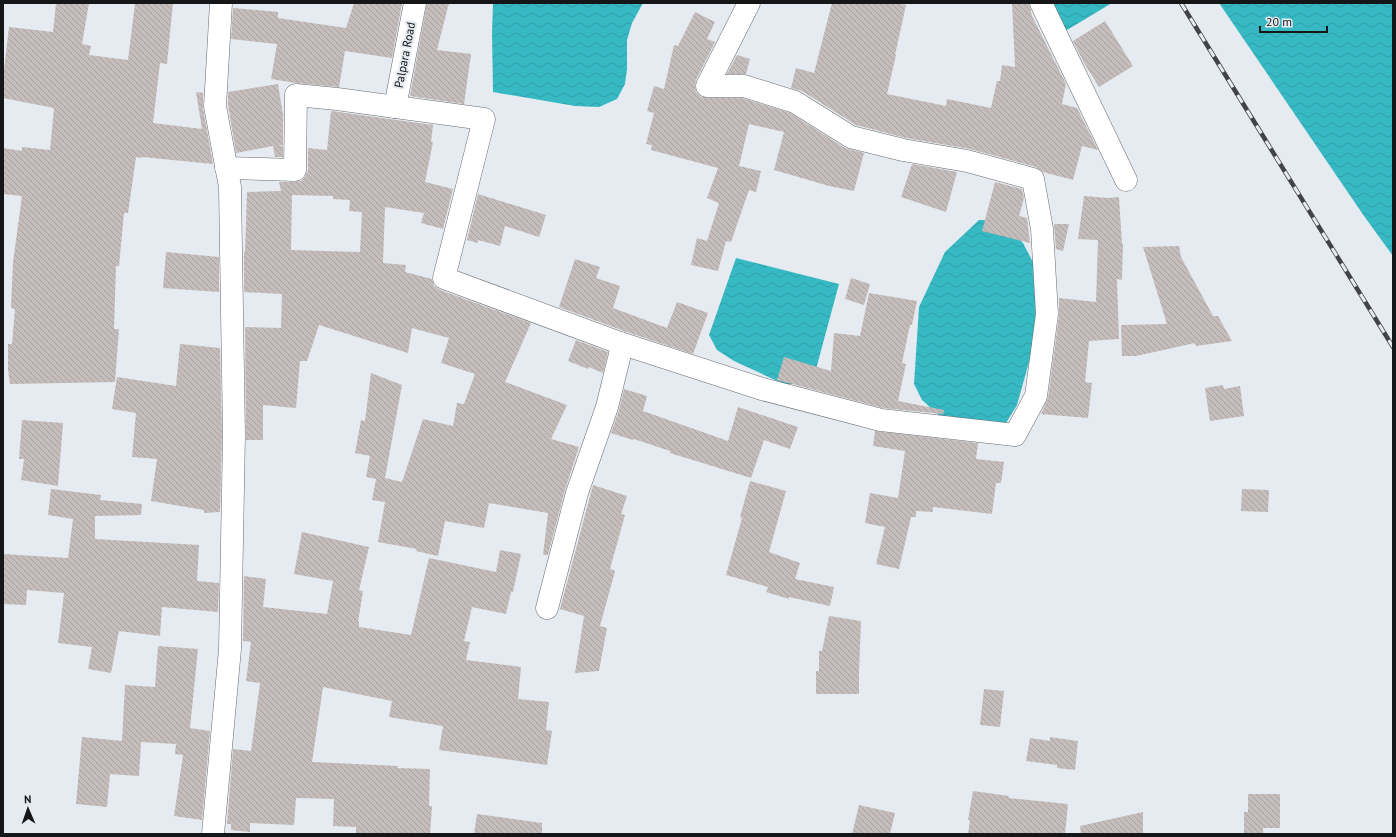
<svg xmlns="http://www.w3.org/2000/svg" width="1396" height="837" viewBox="0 0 1396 837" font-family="'PT Sans',sans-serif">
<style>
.water{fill:url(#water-waves)}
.building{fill:url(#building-back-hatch);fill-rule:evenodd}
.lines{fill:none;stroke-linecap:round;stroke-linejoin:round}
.minor-casing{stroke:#666b6f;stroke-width:23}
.minor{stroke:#fff;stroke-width:22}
.rail-casing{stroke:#414346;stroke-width:4.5}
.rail{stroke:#e5ebf0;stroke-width:3;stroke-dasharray:9;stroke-linecap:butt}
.labels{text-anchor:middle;stroke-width:4;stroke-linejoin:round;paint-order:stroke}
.street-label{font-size:12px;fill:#141618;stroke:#e5ebf0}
</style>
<defs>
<pattern id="water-waves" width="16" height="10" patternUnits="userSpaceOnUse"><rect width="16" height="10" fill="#37b9c4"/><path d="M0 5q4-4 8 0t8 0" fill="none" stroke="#309ea8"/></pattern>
<pattern id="building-back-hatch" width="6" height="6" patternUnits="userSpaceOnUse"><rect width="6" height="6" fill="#c5bdbb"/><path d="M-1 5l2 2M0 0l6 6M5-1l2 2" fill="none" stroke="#a8a2a0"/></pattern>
</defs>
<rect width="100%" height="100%" fill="#e5ebf0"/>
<g class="water">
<path d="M493 3H643L632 23 627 40V69L625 84 617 99 599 107 575 106 493 92 492 33Z"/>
<path d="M1043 3H1112L1062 33Z"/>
<path d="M1219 3H1393V256L1364 216Z"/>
<path d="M979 220H1001L1023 243 1035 266 1039 297 1036 337 1017 405 1003 428 941 417 922 400 914 384 919 307 945 252Z"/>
<path d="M736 258 839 284 812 384H784L734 361 717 350 709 335Z"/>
</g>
<g class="building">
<path d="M56 3H89L82 44 91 46 89 55 128 60 135 3H173L167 64 160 63 153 123 202 129 196 92 203 93V108L213 164 142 157V158L136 157 128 213H124L119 266H116L114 329H119L115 382 10 384 8 370V344H12L15 309 11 308 13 262 22 196 3 194V148L22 151V147L50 150 54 108 3 98V79L9 27 53 32Z"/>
<path d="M354 3H402L392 58 345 51 339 87 296 83 271 79 277 44 231 39 233 8 278 12V18L346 28Z"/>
<path d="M427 3H449L437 50 471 54 464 104 410 96Z"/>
<path d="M832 3H895L906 5 895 55H896L887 94 946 106 947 99 991 108 997 81H1000L1002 65 1015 67 1012 3H1029L1032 16 1066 84 1062 104 1077 108 1098 150 1082 146 1073 180 1043 172 1036 167 970 149 906 138 856 125 802 91 791 88 796 68 814 73Z"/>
<path d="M695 12 715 22 707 39 715 42 696 80 695 86 696 92 701 97 707 98H742L790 113 845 148 864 153 854 191 829 186 774 170 784 132 749 124 739 166 761 171 756 192 749 190 731 242 726 241 718 271 691 265 697 238 707 241 719 203 707 198 718 168 651 150 652 145 646 144 654 113 647 111 654 86 664 89 674 45 678 46Z"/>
<path d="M1105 21 1133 66 1099 87 1084 63 1073 41Z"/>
<path d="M737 55 750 59 746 74H727Z"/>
<path d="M278 84 283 115V145L277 146H283V157H275L273 146 236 153 228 105V92Z"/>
<path d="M331 111 433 125 431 142H433L425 182 453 189 443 229 421 223 424 213 385 207 383 263 406 265 405 272 432 279 434 286 440 290 531 323 505 382 567 405 551 439 579 447 565 490 548 555H543L548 513 489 503 484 528 445 521 438 556 416 551 417 549 378 542 385 502 372 500 376 479 366 477 370 456 355 453 361 420 365 421 371 373 402 385 385 478 402 482 423 419 453 426 457 403 464 404 475 374 441 363 449 338 412 328 408 353 319 325 307 361H300L296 408 263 405V440H246L245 327 281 328 282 294 244 292V252H245L247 192 281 191 279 182H295L301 181 305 177 308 170V148L327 150ZM292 195 333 196V199L350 200 349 211 362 212 360 252 291 250Z"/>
<path d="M912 164 957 172 946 212 901 197Z"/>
<path d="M995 182 1022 189 1024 198 1019 216 1027 218 1030 243 982 231Z"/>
<path d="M478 194 546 215 539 237 505 226 500 246 478 240V243L467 240Z"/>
<path d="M1084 196 1108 198 1119 197 1122 244H1123L1122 280 1117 279 1119 339 1089 341 1085 382 1092 383 1088 418 1041 414 1048 398 1059 316V298L1096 302 1098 240 1078 239Z"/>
<path d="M1054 224H1069L1063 251 1056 249Z"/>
<path d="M1179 246 1181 257 1213 316H1218L1232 341 1196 346 1195 343 1136 356H1122L1121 325 1167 324 1143 247Z"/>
<path d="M166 252 219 257V292L163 288Z"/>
<path d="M575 259 600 267 596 278 620 286 613 308 667 328 677 302 708 313 693 354 624 331 559 307Z"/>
<path d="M851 278 870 284 864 305 845 299Z"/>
<path d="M869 293 917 301 912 325H910L902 363 906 364 898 401 944 410 943 414 883 408 777 380 784 357 831 371 834 333 860 336Z"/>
<path d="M576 340 608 352 603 373 589 367 588 369 568 361Z"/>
<path d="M180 344 220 348 222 435 220 512 204 513V510L151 501 157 459 132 457 136 413 112 409 117 377 176 386Z"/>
<path d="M1223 385 1224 389 1240 386 1244 416 1210 421 1205 388Z"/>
<path d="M624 389 647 396 643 411 728 441 738 407 798 427 790 449 764 440 751 478 670 453V451L634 439 633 440 611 433 619 410Z"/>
<path d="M22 420 63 423 58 486 21 480 24 459H19Z"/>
<path d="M875 431 978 443 976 459 1004 462 1001 483H996L992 514 933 507V512L916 511V517H911L899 569 876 564 885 527 865 523 870 493 898 498 905 451 873 446Z"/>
<path d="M750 481 786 491 769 552 800 563 795 579 834 587 830 606 789 597V599L766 592 768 587 726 575 742 518 740 517Z"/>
<path d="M593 485 627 496 621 514 625 515 610 569 615 571 600 626 607 628 599 671 575 673 584 616 560 609Z"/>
<path d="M51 489 101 495 100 500 142 504 141 515 95 516V539L199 545 197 581 219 583 218 612 162 607 160 636 119 631 111 673 88 669 92 647 58 643 64 593 27 590 26 605 3 604V554L68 558 73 519 48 515Z"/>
<path d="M1242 489 1269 490 1268 512 1241 511Z"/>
<path d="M302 532 369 547 359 590 363 591 358 622H359V627L411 635 429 558 496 572 500 550 521 554 513 592H511L506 614 472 607 464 641 470 642 466 660 521 667 518 699 549 702 546 730 552 731 547 765 439 750 443 726 389 717 392 701 323 687 312 762 398 766 397 768 430 769 429 806H432L430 834H356V827L333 826 334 799 296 798 294 825 250 823V832L231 830V824H227L233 749 251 751 260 683 246 681 251 642 243 641 244 576 266 579 263 607 327 614 333 581 294 574Z"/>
<path d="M829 616 861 621 859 673V694H816V671H819V651H822Z"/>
<path d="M158 646 198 649 190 728 210 731 202 820 174 816 183 755 175 754 176 744 141 742 139 776 110 774 107 807 76 804 82 737 122 741 125 685 155 687Z"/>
<path d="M984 689 1004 691 1000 727 980 725Z"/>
<path d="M1050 737 1078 741 1075 770 1057 768V765L1026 761 1030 738 1050 741Z"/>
<path d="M973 791 1009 796 1008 798 1068 804 1065 834H968L970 820H968Z"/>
<path d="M1248 794H1280V828H1263V834H1244V812H1248Z"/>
<path d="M859 805 895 813 890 834H852Z"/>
<path d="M1143 812V834H1081L1080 826Z"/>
<path d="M477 814 542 823V834H474Z"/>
</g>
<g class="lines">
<g class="minor-casing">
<g id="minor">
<path d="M1041 3 1126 180"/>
<path d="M395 107 415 3"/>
<path d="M226 168 295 170 296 95 337 99 484 119 444 278 620 343 762 389 881 420 1015 435 1036 396 1047 314 1042 229 1033 179 967 161 903 150 851 137 795 102 744 86H707L749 3"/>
<path d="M547 608 577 493 607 407 621 350 620 343"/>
<path d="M213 834 230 649 234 435 230 187 215 106 221 3"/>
</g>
</g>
<use href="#minor" class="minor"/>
<g class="rail-casing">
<path id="rail" d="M1181 3 1393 347"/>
</g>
<use href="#rail" class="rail"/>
</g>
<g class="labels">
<g class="street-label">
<text transform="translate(405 55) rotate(-79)" y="4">Palpara Road</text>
</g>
</g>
<rect width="1396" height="837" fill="none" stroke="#141618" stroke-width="8"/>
<g transform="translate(28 809) rotate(358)" stroke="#e5ebf0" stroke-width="3" paint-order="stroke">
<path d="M0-3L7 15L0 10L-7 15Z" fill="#141618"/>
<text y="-6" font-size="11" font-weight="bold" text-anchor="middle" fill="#141618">N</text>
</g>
<path d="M1260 26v6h67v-6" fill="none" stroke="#141618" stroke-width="2"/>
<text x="1266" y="26" font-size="12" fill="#141618" stroke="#e5ebf0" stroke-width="3" paint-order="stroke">20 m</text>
</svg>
